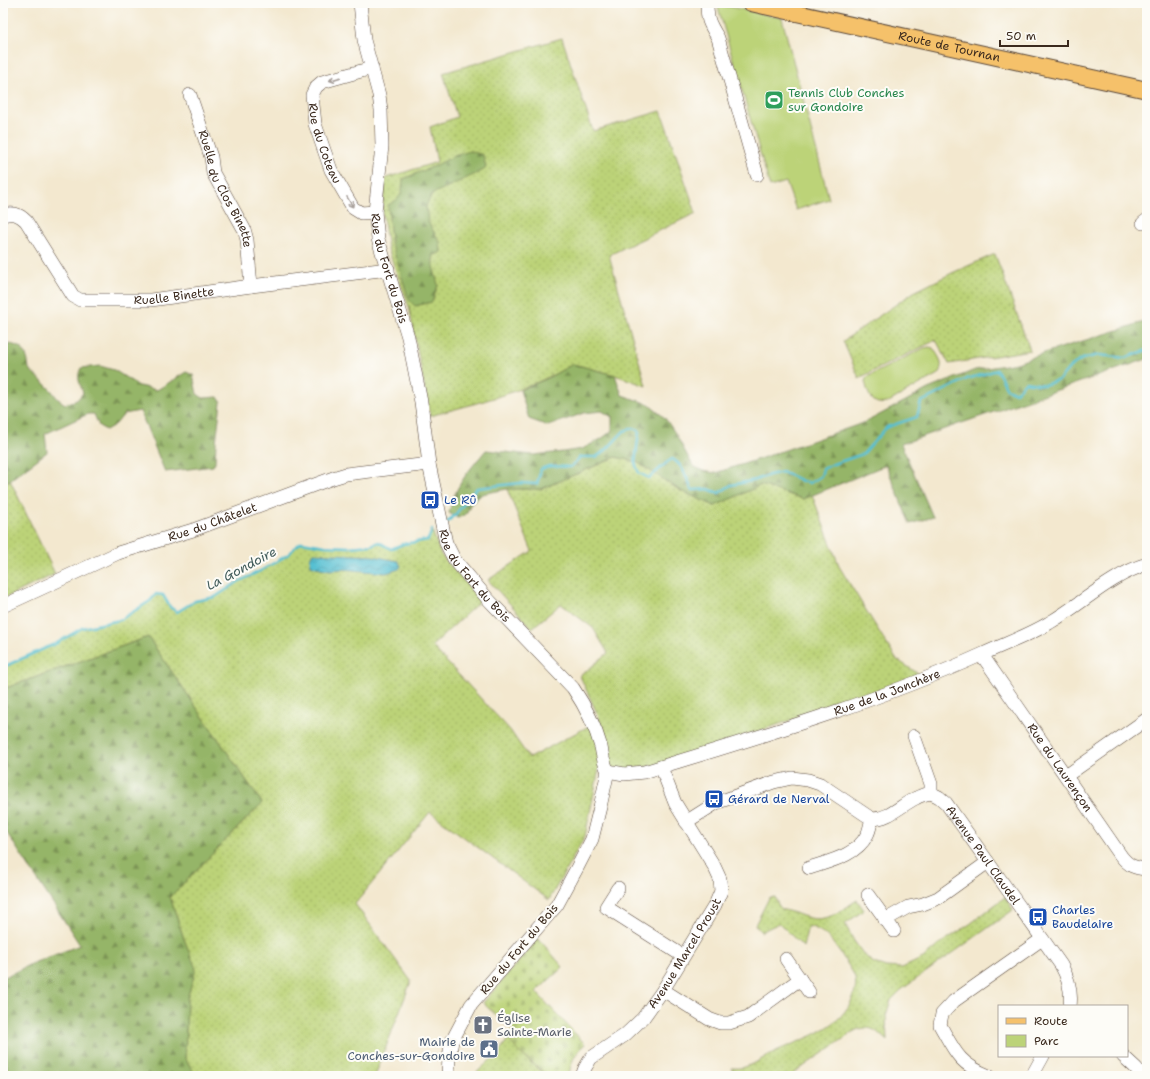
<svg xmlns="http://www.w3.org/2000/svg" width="1150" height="1079" viewBox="0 0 1150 1079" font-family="'Shantell Sans',sans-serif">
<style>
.green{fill:url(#green-dots);stroke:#7c7e4b}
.forest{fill:url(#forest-firs);stroke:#687043}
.cemetery{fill:url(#cemetery-stones);stroke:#7c7e4b}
.pitch{fill:#bcd378;stroke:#7c7e4b}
.water{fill:url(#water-waves);stroke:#487478}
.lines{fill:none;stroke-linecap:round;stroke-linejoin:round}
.stream{stroke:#55bfd2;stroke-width:2.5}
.minor-casing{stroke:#574639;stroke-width:14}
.major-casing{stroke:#574639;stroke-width:18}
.minor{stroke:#fff;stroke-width:13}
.major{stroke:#f5c16b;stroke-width:16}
.oneway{stroke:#a79f9a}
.labels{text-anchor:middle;stroke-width:4;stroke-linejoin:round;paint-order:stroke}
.street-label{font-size:12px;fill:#3b2a1e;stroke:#fdfcf7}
.leisure-label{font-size:12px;fill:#27864d;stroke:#fdfcf7;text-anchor:start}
.transit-label{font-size:12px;fill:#164399;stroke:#fdfcf7;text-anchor:start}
.worship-label{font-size:12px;fill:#5b616d;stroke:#fdfcf7;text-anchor:start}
.service-label{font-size:12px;fill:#4e5e75;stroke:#fdfcf7;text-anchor:end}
.water-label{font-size:13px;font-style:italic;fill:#445e5d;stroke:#fdfcf7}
</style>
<defs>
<pattern id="green-dots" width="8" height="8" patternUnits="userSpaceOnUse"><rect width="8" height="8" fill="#bcd378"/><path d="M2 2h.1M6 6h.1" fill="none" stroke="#a2b567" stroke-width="1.8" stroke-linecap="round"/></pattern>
<pattern id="forest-firs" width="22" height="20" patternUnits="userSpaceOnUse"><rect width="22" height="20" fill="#95b568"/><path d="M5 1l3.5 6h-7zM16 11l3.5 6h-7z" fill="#7b9355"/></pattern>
<pattern id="cemetery-stones" width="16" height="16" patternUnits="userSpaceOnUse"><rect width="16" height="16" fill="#bcd378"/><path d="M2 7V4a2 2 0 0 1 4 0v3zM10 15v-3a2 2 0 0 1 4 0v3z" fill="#a2b567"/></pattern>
<pattern id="water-waves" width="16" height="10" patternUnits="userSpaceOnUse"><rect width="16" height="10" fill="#55bfd2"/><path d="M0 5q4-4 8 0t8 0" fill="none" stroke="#489baa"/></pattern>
</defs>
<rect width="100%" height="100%" fill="#fdfcf7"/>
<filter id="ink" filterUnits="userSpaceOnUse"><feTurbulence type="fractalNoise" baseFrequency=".025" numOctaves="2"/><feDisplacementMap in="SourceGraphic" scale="8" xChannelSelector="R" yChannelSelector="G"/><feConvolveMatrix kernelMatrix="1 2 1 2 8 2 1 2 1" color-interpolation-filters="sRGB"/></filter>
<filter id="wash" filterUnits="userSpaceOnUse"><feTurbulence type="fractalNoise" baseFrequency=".012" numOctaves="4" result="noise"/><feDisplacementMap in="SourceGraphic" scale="16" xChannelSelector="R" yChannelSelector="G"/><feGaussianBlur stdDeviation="0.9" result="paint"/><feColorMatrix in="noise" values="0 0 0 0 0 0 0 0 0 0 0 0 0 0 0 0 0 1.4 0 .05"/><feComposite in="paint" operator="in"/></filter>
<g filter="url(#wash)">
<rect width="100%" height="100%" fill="#f3e8cf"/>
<g class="green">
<path d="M562 38 593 131 661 111 696 213 609 255 646 386 615 375 573 364C528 391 480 402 430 416L409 307 388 249 382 211 386 178 437 162 430 127 457 117 443 73Z"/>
<path d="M995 254 1030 350 949 364 936 340 859 378 843 341 914 292 952 273Z"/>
<path d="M616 457 637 462 681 491 715 506 761 485 803 499 812 495 840 568 896 659 922 676 658 765 624 770 599 769 585 836 549 900 430 812 355 904 411 981 375 1076H196L185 1058 187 999 195 969 184 939 170 897 262 803 148 637 3 689V667L57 643 82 628 120 620 150 601 156 594 163 595 170 607 177 612 195 601 215 597 238 582 262 570 289 554 296 546 302 542 325 546 349 547 371 545 379 542 391 549 403 544 428 540 432 530 441 555 481 600 432 646 510 730 529 758 600 720 580 676 608 653 593 628 561 604 532 628 488 580 532 551 507 489H541Z"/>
<path d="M10 480 55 574 3 599V484Z"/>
<path d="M775 897C780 911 782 909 795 913 800 915 805 917 810 918 828 922 843 909 857 900L864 910 845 924 854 941 864 955 874 963 886 967 902 968 923 958 941 943 970 924 1005 897 1013 910 901 990 891 1000 886 1015 887 1041C875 1030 872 1025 856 1030L790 1076H732V1068C749 1070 760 1059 774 1052 802 1039 836 1031 851 1002 854 995 857 986 855 978 853 971 847 964 843 957 831 941 828 932 808 926L803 947 779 923 761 932 755 925 769 898Z"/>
<path d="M508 1039C519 1051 538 1074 554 1076H473L499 1052Z"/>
</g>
<g class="forest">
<path d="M470 151 483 155 486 167 480 172 432 194 426 206 428 222 440 242 441 252 433 256V266L438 285 432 302 415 306 409 300 391 242 388 205C402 198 402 194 403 179L435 166 454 156Z"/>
<path d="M1147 321V359L901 444 933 517 910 524 886 465 803 499 761 485 715 506 681 491 637 462 616 457 541 489H507L482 494 470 505 466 514 458 518 449 513C454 487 469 470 486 450L533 455 563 452 582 449 601 439 612 431V417L602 411 584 413 548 426 529 419 520 390 546 379 573 364 615 375 622 395 648 404 665 418 675 433 693 466 703 471 715 473 759 459 866 422 928 389 975 370 1017 363 1041 354Z"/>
<path d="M3 343C22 345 27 350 29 369L51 390 58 399 65 404 77 400 83 393C80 384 76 377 81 368L100 366 114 370 139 386 157 390 186 372 193 375 197 394 203 398 218 397 221 402 216 442 215 462 213 466 165 472 140 411 124 414 116 424 106 430 99 426 94 414H88L45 434 47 452 10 480 3 484Z"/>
<path d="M148 637 262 803 170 897 184 939 196 969 187 999 185 1058 196 1076H3V978L33 963 80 945 3 827V689Z"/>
</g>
<path class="cemetery" d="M538 938 563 967 536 992 585 1044C574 1055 571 1061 569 1076L547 1075 520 1053 508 1039 513 1031 483 1003Z"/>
<g class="pitch">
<path d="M717 4 782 18 829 199 796 210 786 182 770 187Z"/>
<path d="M929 347 933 348C939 357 945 364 938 374L887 403C871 406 868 394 865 381L867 377 924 348Z"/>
</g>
<path class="water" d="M314 553 373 556 398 561 401 566 399 569 386 573 342 569 330 570 316 567 311 565 310 559 312 554Z"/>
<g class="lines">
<g class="stream">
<path d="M447 522 455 515 472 493 477 488 520 483 537 484 541 469 549 466 571 467 580 457H596L606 450 624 431 633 428 639 431 635 463 639 473 649 478C658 472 663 464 672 459 683 464 687 479 692 490L708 489 719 493 731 485 756 480 769 475 783 472 802 481 810 483 821 476 823 469 833 464 863 454 887 427 917 417 921 402 967 379 997 370 1007 389 1016 393 1025 382 1044 385 1059 380 1070 367 1082 359 1099 355 1125 358 1147 350"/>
<path d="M3 667 57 643 82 628 120 620 150 601 156 594 163 595 170 607 177 612 195 601 215 597 238 582 262 570 289 554 296 546 302 542 325 546 349 547 371 545 379 542 391 549 403 544 428 540 432 530"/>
</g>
</g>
</g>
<g filter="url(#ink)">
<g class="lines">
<g class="minor-casing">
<g id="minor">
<path id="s1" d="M360 3 364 40 379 95 381 110 382 146 375 212 378 239 408 337 421 402 429 464 446 543 454 559 487 598 573 688C585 706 595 725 601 747 603 757 603 762 608 771L600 807 592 839 577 868 557 905 471 1005 452 1041 449 1057 448 1076"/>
<path d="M707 3C707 20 709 23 718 38L757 175"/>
<path id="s2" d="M372 68 322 82 316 87 312 95 315 124 331 170 353 208 361 213 375 212"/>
<path id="s3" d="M190 95 211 157 213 173 244 229 247 240 251 286"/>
<path id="s4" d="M3 215C13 212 19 214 26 221L73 296 80 300H151L251 286 388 269"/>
<path d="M1143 223 1147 220"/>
<path id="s5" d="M3 606 118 553 193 530 333 478 346 474 429 464"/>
<path id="s6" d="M982 655 1121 856C1129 866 1134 868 1147 869"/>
<path d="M914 736 931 784V793"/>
<path id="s7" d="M608 771 624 774 644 772C758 737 875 703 983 654 1004 644 1030 635 1049 623 1082 604 1111 575 1147 564"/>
<path d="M1066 776 1147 719"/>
<path id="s8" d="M931 793 939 797 946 803 1061 965C1069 979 1072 991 1070 1006"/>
<path d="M686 822 716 803 774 782 792 778 808 780 820 784 872 819C889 819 901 805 916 798 921 795 926 794 931 793"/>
<path d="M809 868C830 861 856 856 867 835 870 830 870 824 872 819"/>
<path d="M618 888 606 907 683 956"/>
<path d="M868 895 894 931"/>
<path d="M885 920 908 907 923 904 938 898 988 862"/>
<path d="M786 959 809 992"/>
<path d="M663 990 709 1019 720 1023H729L748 1017 800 979"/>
<path d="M1123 1056 1136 1068 1142 1076"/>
<path id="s9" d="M582 1076 585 1068 591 1058 625 1035 643 1018 663 990 715 905 721 891 720 879 714 866 675 803 661 767"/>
<path d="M989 1076C959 1064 955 1052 940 1025L942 1014 954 1001 1042 939"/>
<path d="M1032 1076 1043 1056"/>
</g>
</g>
<g class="major-casing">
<g id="major">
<path id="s10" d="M751 3 1147 90"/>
</g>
</g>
<use href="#minor" class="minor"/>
<use href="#major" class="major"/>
</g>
<defs><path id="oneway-shaft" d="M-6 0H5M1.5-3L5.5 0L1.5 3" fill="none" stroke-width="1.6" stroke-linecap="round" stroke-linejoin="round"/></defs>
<g class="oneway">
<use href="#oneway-shaft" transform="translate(335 79) rotate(164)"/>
<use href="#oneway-shaft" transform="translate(350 202) rotate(60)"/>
</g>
</g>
<defs>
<g id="stadium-square" transform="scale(1)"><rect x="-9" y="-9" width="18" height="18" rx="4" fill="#2e9e5b" stroke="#fdfcf7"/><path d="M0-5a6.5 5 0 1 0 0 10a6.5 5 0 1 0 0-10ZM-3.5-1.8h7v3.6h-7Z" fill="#fff"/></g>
<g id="bus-square" transform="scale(1)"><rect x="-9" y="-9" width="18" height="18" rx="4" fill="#1a4fb4" stroke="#fdfcf7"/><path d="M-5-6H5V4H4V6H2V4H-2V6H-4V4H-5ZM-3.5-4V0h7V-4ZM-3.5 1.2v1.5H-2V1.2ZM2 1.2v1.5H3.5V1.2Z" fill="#fff"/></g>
<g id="church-square" transform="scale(1)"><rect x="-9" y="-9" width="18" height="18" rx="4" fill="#6b7280" stroke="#fdfcf7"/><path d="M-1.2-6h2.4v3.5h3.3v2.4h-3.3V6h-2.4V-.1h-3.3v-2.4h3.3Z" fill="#fff"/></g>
<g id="civic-square" transform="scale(1)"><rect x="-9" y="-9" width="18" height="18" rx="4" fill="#5c6f8a" stroke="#fdfcf7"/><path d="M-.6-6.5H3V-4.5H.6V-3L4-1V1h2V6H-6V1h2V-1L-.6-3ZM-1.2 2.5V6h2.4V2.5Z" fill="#fff"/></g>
</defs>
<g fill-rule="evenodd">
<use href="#stadium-square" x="774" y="100"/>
<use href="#bus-square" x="430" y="500"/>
<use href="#bus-square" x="714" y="799"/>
<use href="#bus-square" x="1038" y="917"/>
<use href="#church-square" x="483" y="1025"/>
<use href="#civic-square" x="489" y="1049"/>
</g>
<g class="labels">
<g class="street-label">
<text dy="4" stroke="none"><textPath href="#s10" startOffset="203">Route de Tournan</textPath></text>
<text dy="4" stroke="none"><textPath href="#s2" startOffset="119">Rue du Coteau</textPath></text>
<text dy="4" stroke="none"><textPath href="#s3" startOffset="101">Ruelle du Clos Binette</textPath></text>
<text dy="4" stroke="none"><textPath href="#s1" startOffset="270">Rue du Fort du Bois</textPath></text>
<text dy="4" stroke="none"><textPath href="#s4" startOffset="216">Ruelle Binette</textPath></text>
<text dy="4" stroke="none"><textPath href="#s5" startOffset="226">Rue du Châtelet</textPath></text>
<text dy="4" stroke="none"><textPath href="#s1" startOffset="594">Rue du Fort du Bois</textPath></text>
<text dy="4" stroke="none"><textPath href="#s7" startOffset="292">Rue de la Jonchère</textPath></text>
<text dy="4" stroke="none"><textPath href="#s6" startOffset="137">Rue du Laurençon</textPath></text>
<text dy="4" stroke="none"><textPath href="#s8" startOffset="82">Avenue Paul Claudel</textPath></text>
<text transform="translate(519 949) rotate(-50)" y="4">Rue du Fort du Bois</text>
<text dy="4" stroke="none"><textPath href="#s9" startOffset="163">Avenue Marcel Proust</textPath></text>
</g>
<g class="leisure-label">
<text x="788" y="97">Tennis Club Conches<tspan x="788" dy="14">sur Gondoire</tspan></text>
</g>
<g class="transit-label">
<text x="444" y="504">Le Rû</text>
<text x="728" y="803">Gérard de Nerval</text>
<text x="1052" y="914">Charles<tspan x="1052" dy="14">Baudelaire</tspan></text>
</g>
<g class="worship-label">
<text x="497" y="1022">Église<tspan x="497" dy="14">Sainte-Marie</tspan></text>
</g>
<g class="service-label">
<text x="475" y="1046">Mairie de<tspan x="475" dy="14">Conches-sur-Gondoire</tspan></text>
</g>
<g class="water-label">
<text transform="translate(241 568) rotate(-28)" y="5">La Gondoire</text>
</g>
</g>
<rect width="1150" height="1079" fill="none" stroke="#fdfcf7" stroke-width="16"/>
<rect x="998" y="1005" width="130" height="52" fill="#fdfcf7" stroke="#afa8a0"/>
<rect x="1006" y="1018" width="20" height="6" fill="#f5c16b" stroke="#afa8a0"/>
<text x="1034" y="1025" font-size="12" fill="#3b2a1e">Route</text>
<rect x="1006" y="1035" width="20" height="12" fill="#bcd378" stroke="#afa8a0"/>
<text x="1034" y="1045" font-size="12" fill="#3b2a1e">Parc</text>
<path d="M1000 40v6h68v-6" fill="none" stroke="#3b2a1e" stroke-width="2"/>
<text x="1006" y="40" font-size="12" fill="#3b2a1e" stroke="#fdfcf7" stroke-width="3" paint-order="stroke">50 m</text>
</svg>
